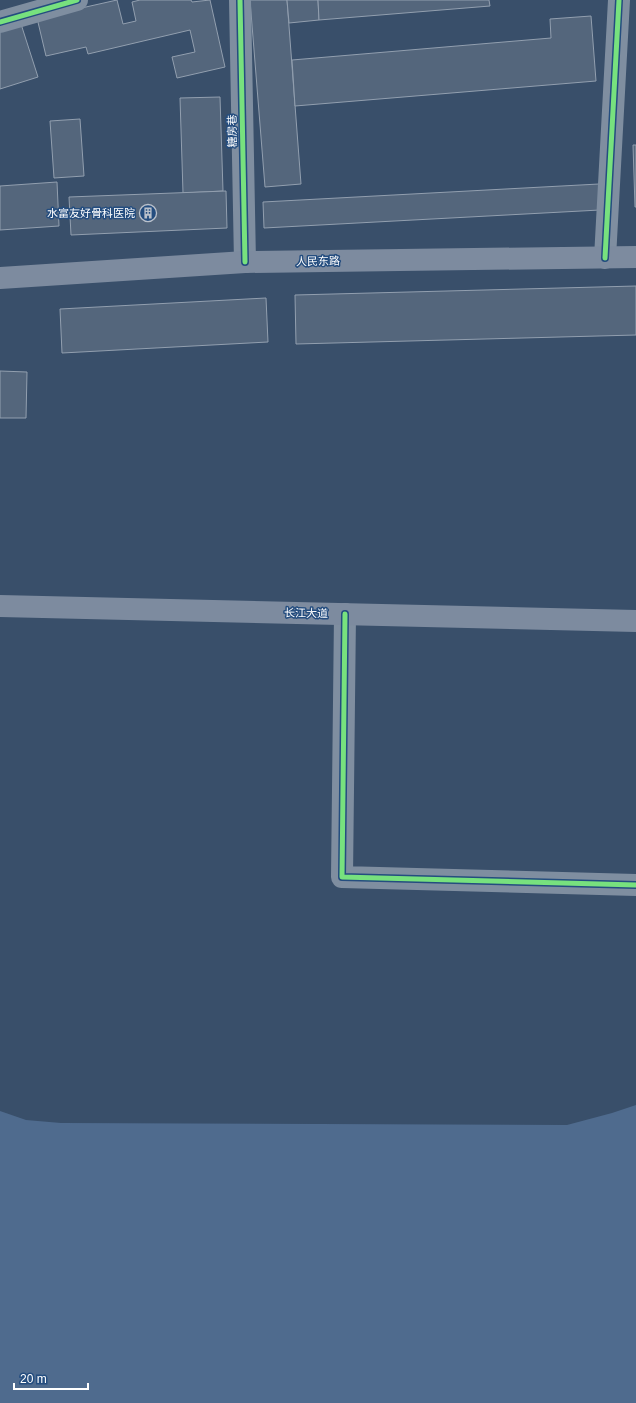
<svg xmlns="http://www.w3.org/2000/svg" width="636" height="1403" viewBox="0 0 636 1403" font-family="Arial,'Noto Sans SC',sans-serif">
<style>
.water{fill:#4f6b8e}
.building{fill:#54667c;stroke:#929faf}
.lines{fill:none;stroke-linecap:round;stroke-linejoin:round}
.minor{stroke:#7f8ea0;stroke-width:22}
.major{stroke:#7d8b9f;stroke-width:22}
.cycleway-casing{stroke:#244d7f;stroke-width:8}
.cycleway{stroke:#77e17e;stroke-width:5}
.labels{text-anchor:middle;stroke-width:3;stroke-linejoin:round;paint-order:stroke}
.street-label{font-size:11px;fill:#fff;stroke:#244d7f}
.poi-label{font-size:11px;fill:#fff;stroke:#244d7f;text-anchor:end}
</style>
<rect width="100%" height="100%" fill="#394f6a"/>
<path class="water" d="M636 1105V1403H0V1111L26 1120 61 1123 567 1125 612 1113Z"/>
<g class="building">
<path d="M117 0 123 24 136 21 132 2 140 0H191L192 2 210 0 225 67 177 78 172 57 195 52 190 30 88 54 86 47 46 56 37 18Z"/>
<path d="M250 0H287L301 184 265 187Z"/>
<path d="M287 0H318L319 20 289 23Z"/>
<path d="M318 0H489L490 6 319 20Z"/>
<path d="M591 16 596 81 295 106 292 60 551 38 550 19Z"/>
<path d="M21 24 38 77 0 89V30Z"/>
<path d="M220 97 223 191 183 193 180 98Z"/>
<path d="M80 119 84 176 54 178 50 121Z"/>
<path d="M633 145H636V207H635Z"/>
<path d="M57 182 59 226 0 230V186Z"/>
<path d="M599 184 600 210 264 228 263 202Z"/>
<path d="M226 191 227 228 71 235 69 197Z"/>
<path d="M636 286V335L296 344 295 295Z"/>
<path d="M266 298 268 342 62 353 60 309Z"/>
<path d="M0 371 27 372 26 418H0Z"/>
</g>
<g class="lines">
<g class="minor">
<path d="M240 0 245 262"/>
<path d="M0 22 77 0"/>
<path d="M605 258 619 0"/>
<path d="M345 614 342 877 636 885"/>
</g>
<g class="major">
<path d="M0 278 245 262 636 257"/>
<path d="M0 606 636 621"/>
</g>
<g class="cycleway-casing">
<g id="cycleway">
<path d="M240 0 245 262"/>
<path d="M0 22 77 0"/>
<path d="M605 258 619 0"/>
<path d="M345 614 342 877 636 885"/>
</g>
</g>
<use href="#cycleway" class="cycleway"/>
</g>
<defs>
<g id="building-ring" transform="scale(0.9)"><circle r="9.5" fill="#244d7f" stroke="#bac1cb" stroke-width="1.5"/><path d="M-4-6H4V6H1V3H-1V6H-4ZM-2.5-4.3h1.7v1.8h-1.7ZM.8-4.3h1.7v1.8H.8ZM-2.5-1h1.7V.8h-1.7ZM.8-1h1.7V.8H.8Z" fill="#bac1cb"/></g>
</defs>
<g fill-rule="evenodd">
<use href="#building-ring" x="148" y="213"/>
</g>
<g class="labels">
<g class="street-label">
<text transform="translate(232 131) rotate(-91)" y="4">糖房巷</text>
<text transform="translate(318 261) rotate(-1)" y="4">人民东路</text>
<text transform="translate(306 613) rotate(1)" y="4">长江大道</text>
</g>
<g class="poi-label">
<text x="135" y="217">水富友好骨科医院</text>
</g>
</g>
<path d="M14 1383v6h74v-6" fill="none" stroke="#ffffff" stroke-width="2"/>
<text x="20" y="1383" font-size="12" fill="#ffffff" stroke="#244d7f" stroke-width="3" paint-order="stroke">20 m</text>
</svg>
